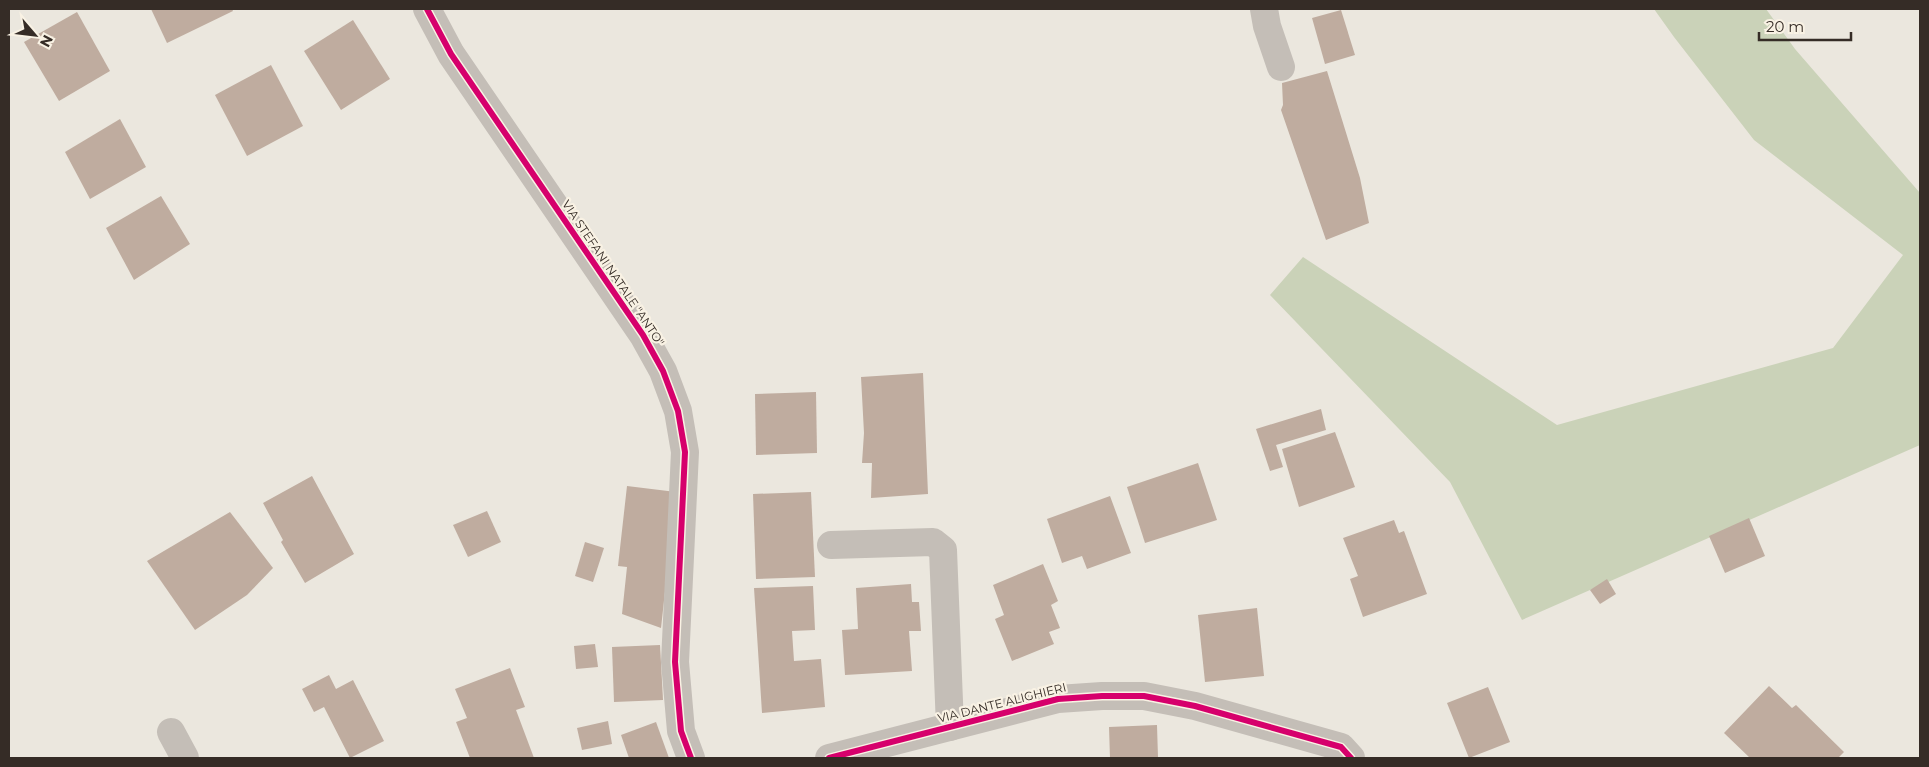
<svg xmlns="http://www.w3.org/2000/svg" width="1929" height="767" viewBox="0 0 1929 767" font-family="Montserrat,sans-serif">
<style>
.green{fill:#cad2b8}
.building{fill:#bfac9f}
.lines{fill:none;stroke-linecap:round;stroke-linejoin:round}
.minor{stroke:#c4beb7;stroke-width:28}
.tertiary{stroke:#c4beb7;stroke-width:28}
.cycleway-casing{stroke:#f9f2e4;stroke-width:9}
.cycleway{stroke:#d6006c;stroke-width:6}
.labels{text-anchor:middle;stroke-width:4.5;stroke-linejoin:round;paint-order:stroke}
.street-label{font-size:12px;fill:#352c26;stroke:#f9f2e4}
</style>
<rect width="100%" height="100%" fill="#ebe7de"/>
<path class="green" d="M1654 9H1766L1795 49 1920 193V445L1522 620 1450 482 1270 295 1303 257 1557 425 1833 348 1903 255 1754 140 1674 37Z"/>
<g class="building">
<path d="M151 9H232L233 11 167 43Z"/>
<path d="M1341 10 1355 55 1325 64 1312 18Z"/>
<path d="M77 12 110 71 59 101 24 42Z"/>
<path d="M353 20 390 79 341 110 304 51Z"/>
<path d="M271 65 303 126 247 156 215 95Z"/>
<path d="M1327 71 1360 178 1369 223 1326 240 1281 110 1283 105 1282 83Z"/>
<path d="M120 119 146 167 90 199 65 152Z"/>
<path d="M161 196 190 244 134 280 106 228Z"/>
<path d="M923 373 928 494 871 498 872 463H862L864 433 861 377Z"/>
<path d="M816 392 817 453 756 455 755 394Z"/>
<path d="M1321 409 1326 430 1276 445 1283 467 1270 471 1256 429Z"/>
<path d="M1335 432 1355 487 1299 507 1282 449Z"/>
<path d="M1198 463 1217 520 1145 543 1127 487Z"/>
<path d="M312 476 354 554 305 583 281 542 283 540 263 503Z"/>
<path d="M627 486 676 492 661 628 622 614 627 567 618 566Z"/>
<path d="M811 492 815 577 756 579 753 494Z"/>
<path d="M1110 496 1131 553 1087 569 1082 556 1062 563 1047 519Z"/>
<path d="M487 511 501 542 468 557 453 525Z"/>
<path d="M230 512 273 568 247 595 195 630 147 561Z"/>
<path d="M1749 518 1765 556 1725 573 1709 536Z"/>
<path d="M1394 520 1399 533 1404 531 1427 594 1363 617 1350 579 1358 576 1343 538Z"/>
<path d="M585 542 604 548 593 582 575 576Z"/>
<path d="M1043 564 1058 601 1051 605 1060 628 1049 632 1054 644 1012 661 995 619 1004 615 993 585Z"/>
<path d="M1607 579 1616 594 1600 604 1590 590Z"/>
<path d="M911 584 912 602H919L921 631H909L912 671 845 675 842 630 858 629 856 588Z"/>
<path d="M813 586 815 630 792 631 794 661 821 659 825 707 762 713 754 588Z"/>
<path d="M1257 608 1264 676 1205 682 1198 615Z"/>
<path d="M595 644 598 667 576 669 574 646Z"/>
<path d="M660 645 663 700 614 702 612 647Z"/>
<path d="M510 668 525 707 516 710 534 758H470L456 722 467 718 455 689Z"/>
<path d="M329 675 336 689 353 680 384 741 350 758 324 707 314 712 302 689Z"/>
<path d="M1769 686 1792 708 1796 705 1844 752 1838 758H1750L1724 733Z"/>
<path d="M1488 687 1510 742 1469 758 1447 703Z"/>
<path d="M608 721 612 744 582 750 577 728Z"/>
<path d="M656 722 669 758H629L621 735Z"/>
<path d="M1157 725 1158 758H1110L1109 727Z"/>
</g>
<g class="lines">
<g class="minor">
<path d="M1264 9 1267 26 1281 67"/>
<path d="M831 545 933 542 943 550 950 727"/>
<path d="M171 732 185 758"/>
<path d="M829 758 1058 699 1102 696H1144L1195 706 1341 747 1351 758"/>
</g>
<path class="tertiary" d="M427 9 451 54 643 335 663 371 678 411 685 452 675 662 681 731 691 758"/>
<g class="cycleway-casing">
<g id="cycleway">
<path d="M427 9 451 54 643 335 663 371 678 411 685 452 675 662 681 731 691 758"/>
<path d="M829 758 1058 699 1102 696H1144L1195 706 1341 747 1351 758"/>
</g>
</g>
<use href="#cycleway" class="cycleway"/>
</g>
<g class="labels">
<g class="street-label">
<text transform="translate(613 273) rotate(56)" y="4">VIA STEFANI NATALE "ANTO"</text>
<text transform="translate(1002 703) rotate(-14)" y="4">VIA DANTE ALIGHIERI</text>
</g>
</g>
<rect width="1929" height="767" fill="none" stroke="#352c26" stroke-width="20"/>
<g transform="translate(35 35) rotate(118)" stroke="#f9f2e4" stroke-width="4" paint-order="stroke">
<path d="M0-4L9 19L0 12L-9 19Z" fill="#352c26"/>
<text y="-8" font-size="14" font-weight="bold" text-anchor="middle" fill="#352c26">N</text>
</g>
<path d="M1759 32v8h92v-8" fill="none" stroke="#352c26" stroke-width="2.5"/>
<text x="1766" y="32" font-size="15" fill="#352c26" stroke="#f9f2e4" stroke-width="4" paint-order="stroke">20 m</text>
</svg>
